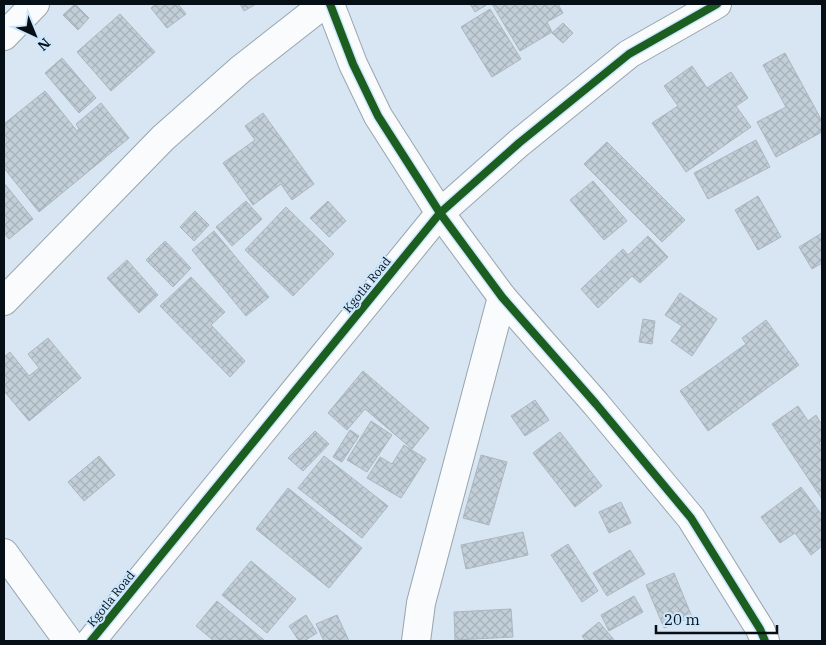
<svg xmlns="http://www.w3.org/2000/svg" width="826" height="645" viewBox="0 0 826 645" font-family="'IBM Plex Serif',serif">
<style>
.building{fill:url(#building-cross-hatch);stroke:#abb7c0}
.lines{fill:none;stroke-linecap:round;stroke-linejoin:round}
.street-casing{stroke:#99a5ae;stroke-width:30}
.street{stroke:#f9fbfd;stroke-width:28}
.cycleway-casing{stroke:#cce7fd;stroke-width:11}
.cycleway{stroke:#1b5e20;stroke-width:8}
.labels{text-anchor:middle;stroke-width:4;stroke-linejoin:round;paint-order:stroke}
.street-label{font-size:12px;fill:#060f16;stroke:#cce7fd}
</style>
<defs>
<pattern id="building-cross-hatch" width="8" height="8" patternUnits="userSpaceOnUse" patternTransform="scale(1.25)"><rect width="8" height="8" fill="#c3cfd8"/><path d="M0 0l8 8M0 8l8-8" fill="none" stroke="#a6b1b9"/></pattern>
</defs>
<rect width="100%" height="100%" fill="#d7e6f2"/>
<g class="building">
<path d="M75 4 89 18 78 30 63 15Z"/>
<path d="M156 4H178L186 14 167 28 151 8Z"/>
<path d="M240 4H256L244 11Z"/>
<path d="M470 4H488L475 12Z"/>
<path d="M492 4H558L563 13 547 22 552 32 520 51Z"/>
<path d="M490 9 521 59 492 77 461 27Z"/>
<path d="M120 14 155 52 111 91 77 52Z"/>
<path d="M563 23 573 33 563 43 552 33Z"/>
<path d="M785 53 822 121V132L776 157 757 122 786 107 763 65Z"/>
<path d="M62 58 96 98 79 113 45 73Z"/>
<path d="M692 66 707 88 731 72 748 98 736 106 751 127 686 172 652 123 678 106 664 86Z"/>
<path d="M45 91 77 131 79 129 76 124 101 103 129 138 39 212 4 168V124Z"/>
<path d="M263 113 314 184 292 200 281 184 253 205 223 163 255 140 245 126Z"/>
<path d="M756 140 770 167 708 199 694 173Z"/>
<path d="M607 142 685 220 662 242 584 164Z"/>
<path d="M593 181 627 221 604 240 570 200Z"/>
<path d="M4 183 33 219 9 239 4 233Z"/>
<path d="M758 196 781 237 758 250 735 210Z"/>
<path d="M246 201 262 219 232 246 216 227Z"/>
<path d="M328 201 346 221 329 237 310 218Z"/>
<path d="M286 207 334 254 293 296 245 250Z"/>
<path d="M195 211 209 225 194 241 180 227Z"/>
<path d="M214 231 269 297 246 316 192 250Z"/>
<path d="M822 233V263L812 269 799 247Z"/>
<path d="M648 236 668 257 640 283 632 276 598 308 581 289 623 249 628 255Z"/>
<path d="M165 241 191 268 173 287 146 260Z"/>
<path d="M127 260 158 295 139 313 107 278Z"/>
<path d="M191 277 225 312 211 325 245 361 230 377 160 306Z"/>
<path d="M680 293 717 319 692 356 671 341 682 326 665 315Z"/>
<path d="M643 319 655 321 652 344 639 342Z"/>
<path d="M766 320 799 365 708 431 680 391 746 344 742 338Z"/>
<path d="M48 338 81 378 29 421 4 391V357L10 352 29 376 39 368 28 354Z"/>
<path d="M363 371 429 428 412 449 365 409 347 430 328 413Z"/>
<path d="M535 400 549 420 525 436 511 416Z"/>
<path d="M798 406 808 421 816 415 822 425V441L819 443 822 447V499L772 424Z"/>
<path d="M371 421 392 435 367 472 347 460Z"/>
<path d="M350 430 359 436 342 462 333 457Z"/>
<path d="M315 431 329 444 303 471 288 458Z"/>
<path d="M560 432 602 486 575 507 533 453Z"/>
<path d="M404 445 426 459 401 498 367 478 380 457 392 464Z"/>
<path d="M481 455 507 462 489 525 463 518Z"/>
<path d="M99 456 115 475 84 501 68 482Z"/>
<path d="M324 456 388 506 362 538 298 488Z"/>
<path d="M801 487 822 515V546L811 555 795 533 780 543 761 517Z"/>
<path d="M288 488 362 548 329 588 256 529Z"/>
<path d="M621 502 631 523 609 533 599 512Z"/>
<path d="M523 532 528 555 466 569 461 545Z"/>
<path d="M568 544 598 591 582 602 551 555Z"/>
<path d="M630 550 645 574 607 596 593 573Z"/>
<path d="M251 561 296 599 267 633 222 595Z"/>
<path d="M674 573 692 617 664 628 646 585Z"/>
<path d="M634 596 643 612 609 631 601 615Z"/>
<path d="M217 601 264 640 263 641H214L196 626Z"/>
<path d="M511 609 513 637 455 640 454 612Z"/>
<path d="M306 615 317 633 304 641H299L289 626Z"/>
<path d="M337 615 349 641H324L316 624Z"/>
<path d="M599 622 615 641H586L582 636Z"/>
</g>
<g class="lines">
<g class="street-casing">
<g id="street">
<path d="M330 4 353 64 378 116 440 213 502 297 596 404 691 518 760 629 765 641"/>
<path d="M4 36 35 4"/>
<path d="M4 301 163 138 241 69 324 4"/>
<path d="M4 553 68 641"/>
<path d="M91 641 440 213 519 143 629 54 717 4"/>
<path d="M416 641 421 603 502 297"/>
</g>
</g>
<use href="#street" class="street"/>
<g class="cycleway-casing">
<g id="cycleway">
<path d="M330 4 353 64 378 116 440 213 502 297 596 404 691 518 760 629 765 641"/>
<path d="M91 641 440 213 519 143 629 54 717 4"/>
</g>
</g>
<use href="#cycleway" class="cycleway"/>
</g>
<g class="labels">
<g class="street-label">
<text transform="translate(367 285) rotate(-51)" y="4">Kgotla Road</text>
<text transform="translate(111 599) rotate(-51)" y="4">Kgotla Road</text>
</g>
</g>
<rect width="826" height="645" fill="none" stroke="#060f16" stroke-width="10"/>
<g transform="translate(35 35) rotate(136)" stroke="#cce7fd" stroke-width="4" paint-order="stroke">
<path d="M0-4L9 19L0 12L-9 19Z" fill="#060f16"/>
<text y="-8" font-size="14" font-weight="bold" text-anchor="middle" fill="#060f16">N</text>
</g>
<path d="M656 625v8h121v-8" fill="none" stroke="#060f16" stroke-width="2.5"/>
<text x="664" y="625" font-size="15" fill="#060f16" stroke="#cce7fd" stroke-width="4" paint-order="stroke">20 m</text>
</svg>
